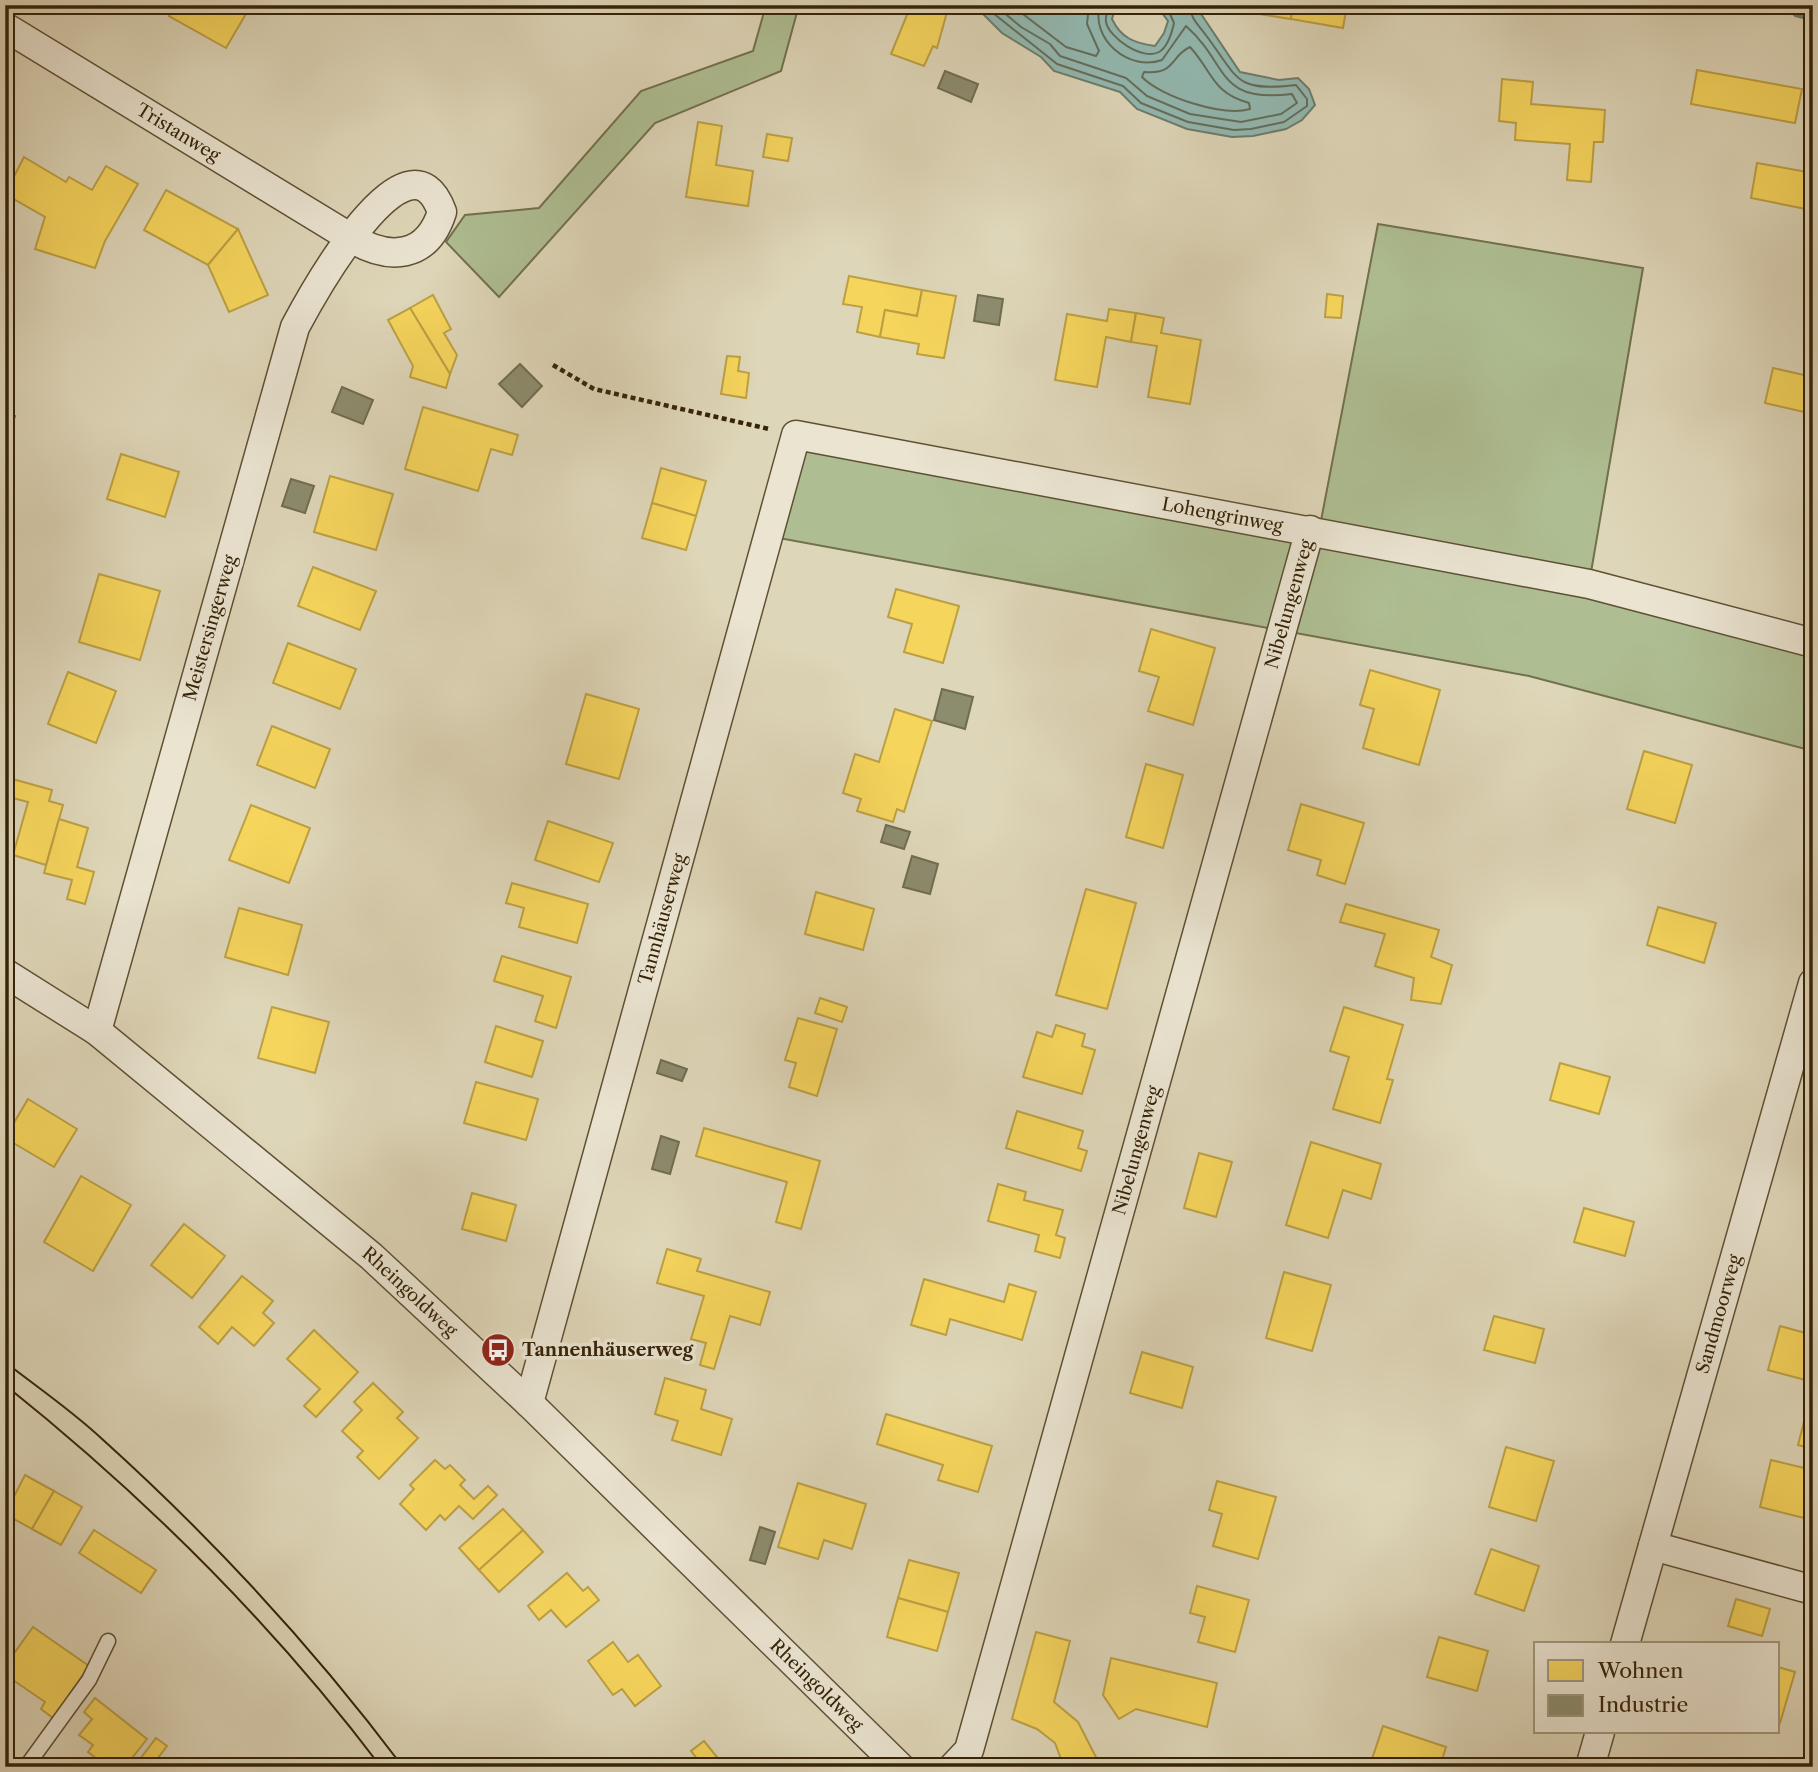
<svg xmlns="http://www.w3.org/2000/svg" width="1818" height="1772" viewBox="0 0 1818 1772" font-family="'Libre Caslon Text',serif">
<style>
.green{fill:#aebe92;stroke:#72704d;stroke-width:2}
.water{fill:#93b9b1;stroke:#6d7d6d;stroke-width:2}
.homes{fill:#f6d55c;stroke:#bca043;stroke-width:2}
.industry{fill:#8c8c6e;stroke:#726c4f;stroke-width:2}
.lines{fill:none;stroke-linecap:round;stroke-linejoin:round}
.shore{stroke:#646e5c;stroke-width:2}
.stream{stroke:#6d7d6d;stroke-width:9}
.lane-casing{stroke:#5f5034;stroke-width:17}
.street-casing{stroke:#5f5034;stroke-width:31}
.path{stroke:#352308;stroke-width:4.5;stroke-dasharray:5 3.5;stroke-linecap:butt}
.lane{stroke:#eae4d1;stroke-width:14}
.street{stroke:#eae4d1;stroke-width:28}
.tram{stroke:#352308;stroke-width:2}
.labels{text-anchor:middle;stroke-width:7;stroke-linejoin:round;paint-order:stroke}
.street-label{font-size:18px;fill:#352308;stroke:#eae4d1}
.poi-label{font-size:18px;font-weight:bold;fill:#352308;stroke:#eae4d1;text-anchor:start}
</style>
<rect width="100%" height="100%" fill="#ded6b8"/>
<filter id="stains"><feTurbulence type="fractalNoise" baseFrequency=".00286" numOctaves="4"/><feColorMatrix values="0 0 0 0 .2 0 0 0 0 .09 0 0 0 0 .02 0 0 0 .5 -.17"/></filter>
<radialGradient id="worn" r=".72"><stop offset=".6" stop-color="#630" stop-opacity="0"/><stop offset="1" stop-color="#630" stop-opacity=".3"/></radialGradient>
<g class="green">
<path d="M766 5H799L781 71 655 123 499 297 446 242 465 215 539 208 641 91 753 51Z"/>
<path d="M1378 224 1643 268 1589 584 1813 643V751L1529 676 768 536 796 435 1319 531Z"/>
</g>
<path class="water" d="M974 5H1116L1112 19C1121 38 1134 43 1155 46L1164 33 1168 21 1156 5H1195L1240 72 1279 80 1298 78 1309 89 1315 105 1302 120 1286 129 1253 136 1232 137 1187 129 1137 109 1120 92 1054 71 1041 57 1002 33Z"/>
<g class="homes">
<path d="M175 5H235L247 12 226 48 169 16Z"/>
<path d="M911 5H949L937 48 933 46 924 66 891 54Z"/>
<path d="M1240 5H1293L1291 19 1239 11Z"/>
<path d="M1293 5H1347L1343 28 1291 19Z"/>
<path d="M1697 70 1802 89 1795 123 1691 104Z"/>
<path d="M1502 79 1533 82 1531 104 1605 110 1603 142H1594L1591 182 1567 180 1570 144 1515 140 1516 123 1499 121Z"/>
<path d="M698 122 722 126 716 165 753 171 748 206 686 197Z"/>
<path d="M767 134 792 138 788 161 763 157Z"/>
<path d="M24 157 66 182 69 177 92 190 106 166 138 184 105 241 95 268 35 249 45 217 5 194Z"/>
<path d="M1757 163 1813 173 1806 209 1751 198Z"/>
<path d="M166 190 238 229 208 265 144 230Z"/>
<path d="M238 229 268 295 229 312 208 265Z"/>
<path d="M849 276 922 290 917 316 885 310 880 337 857 332 862 307 843 304Z"/>
<path d="M922 290 956 296 944 358 917 354 919 344 880 337 885 310 917 316Z"/>
<path d="M1327 294 1343 296 1341 318 1325 317Z"/>
<path d="M433 295 451 329 444 333 457 355 450 374 410 308Z"/>
<path d="M410 308 450 374 446 388 410 377 413 366 388 320Z"/>
<path d="M1109 309 1136 313 1131 342 1106 337 1097 387 1055 380 1067 314 1107 321Z"/>
<path d="M1136 313 1164 318 1161 333 1201 340 1190 404 1148 397 1157 346 1131 342Z"/>
<path d="M727 356 740 357 738 371 749 373 746 398 721 394Z"/>
<path d="M1773 368 1813 377V414L1765 403Z"/>
<path d="M423 407 518 435 512 455 491 449 478 491 405 469Z"/>
<path d="M121 454 179 472 165 517 107 499Z"/>
<path d="M661 468 706 481 696 516 652 503Z"/>
<path d="M330 476 393 494 376 550 314 532Z"/>
<path d="M652 503 696 516 686 550 642 538Z"/>
<path d="M313 567 376 591 360 630 298 606Z"/>
<path d="M99 574 160 591 140 660 79 642Z"/>
<path d="M896 589 959 606 943 663 904 652 912 624 888 617Z"/>
<path d="M1151 629 1215 648 1193 725 1148 711 1159 677 1139 671Z"/>
<path d="M288 643 356 669 340 709 273 683Z"/>
<path d="M1370 670 1440 690 1419 765 1363 748 1374 709 1360 705Z"/>
<path d="M68 672 116 691 96 743 48 724Z"/>
<path d="M586 694 639 709 619 779 566 764Z"/>
<path d="M895 709 932 721 904 812 897 809 893 822 857 811 861 799 843 793 855 754 879 762Z"/>
<path d="M272 726 330 749 315 788 257 765Z"/>
<path d="M1644 751 1692 765 1675 823 1627 809Z"/>
<path d="M1146 764 1183 775 1163 848 1126 837Z"/>
<path d="M9 778 52 790 49 801 63 805 46 865 13 855 28 802 5 796Z"/>
<path d="M1301 804 1364 823 1345 884 1317 875 1321 860 1288 850Z"/>
<path d="M251 805 310 828 289 883 229 860Z"/>
<path d="M59 819 88 828 77 867 94 872 85 904 67 899 72 880 44 873Z"/>
<path d="M548 821 613 843 599 882 535 860Z"/>
<path d="M512 883 588 904 577 943 519 927 524 908 506 903Z"/>
<path d="M1086 889 1136 903 1107 1009 1056 995Z"/>
<path d="M816 892 874 909 863 950 805 934Z"/>
<path d="M1346 904 1439 930 1431 957 1452 965 1441 1004 1411 1000 1414 978 1375 966 1385 934 1340 922Z"/>
<path d="M1658 907 1716 923 1704 963 1647 945Z"/>
<path d="M239 908 302 925 288 975 225 957Z"/>
<path d="M502 956 571 977 556 1028 535 1021 543 996 494 981Z"/>
<path d="M820 998 847 1007 842 1022 815 1013Z"/>
<path d="M272 1007 329 1022 315 1073 258 1058Z"/>
<path d="M1344 1007 1403 1025 1387 1079 1393 1080 1380 1123 1333 1109 1349 1057 1330 1051Z"/>
<path d="M798 1018 837 1029 817 1096 789 1087 796 1063 785 1060Z"/>
<path d="M1056 1025 1085 1034 1082 1046 1095 1050 1082 1094 1023 1077 1037 1032 1052 1037Z"/>
<path d="M496 1026 543 1041 532 1077 485 1062Z"/>
<path d="M1560 1063 1610 1077 1599 1114 1550 1100Z"/>
<path d="M476 1082 538 1099 526 1140 464 1123Z"/>
<path d="M28 1099 77 1129 54 1167 5 1138Z"/>
<path d="M1017 1111 1083 1131 1078 1148 1087 1151 1081 1171 1006 1148Z"/>
<path d="M704 1128 820 1161 801 1229 776 1222 787 1182 696 1156Z"/>
<path d="M1311 1142 1381 1164 1371 1199 1343 1190 1328 1238 1286 1225Z"/>
<path d="M1199 1153 1232 1162 1216 1217 1184 1208Z"/>
<path d="M81 1176 131 1205 93 1271 44 1242Z"/>
<path d="M998 1184 1026 1192 1024 1200 1063 1210 1056 1235 1065 1238 1060 1258 1035 1251 1039 1235 988 1221Z"/>
<path d="M472 1193 516 1205 506 1241 462 1229Z"/>
<path d="M1584 1208 1634 1222 1625 1256 1574 1242Z"/>
<path d="M184 1224 225 1256 192 1298 151 1265Z"/>
<path d="M667 1249 701 1259 697 1271 770 1292 760 1325 730 1316 714 1369 700 1365 706 1343 691 1339 704 1296 657 1283Z"/>
<path d="M1284 1272 1331 1285 1312 1351 1266 1338Z"/>
<path d="M242 1276 273 1301 263 1313 274 1323 254 1346 232 1327 218 1344 199 1327Z"/>
<path d="M924 1279 1004 1302 1009 1284 1036 1292 1022 1340 950 1319 946 1335 911 1325Z"/>
<path d="M1494 1316 1544 1329 1535 1363 1484 1350Z"/>
<path d="M1780 1326 1813 1335V1382L1768 1370Z"/>
<path d="M314 1330 358 1372 316 1417 304 1406 320 1389 287 1359Z"/>
<path d="M1142 1352 1193 1367 1182 1408 1130 1393Z"/>
<path d="M665 1378 706 1390 701 1409 732 1419 721 1455 672 1440 678 1421 655 1414Z"/>
<path d="M373 1383 403 1412 397 1418 418 1438 379 1479 357 1457 363 1451 342 1431 362 1410 354 1402Z"/>
<path d="M1809 1402 1813 1403V1449L1798 1445Z"/>
<path d="M886 1414 992 1446 978 1492 938 1480 943 1465 877 1444Z"/>
<path d="M1506 1447 1554 1461 1536 1521 1489 1507Z"/>
<path d="M435 1460 445 1469 450 1465 465 1480 460 1485 474 1499 488 1486 497 1495 473 1519 459 1506 445 1520 440 1515 426 1530 400 1504 414 1489 410 1485Z"/>
<path d="M1771 1460 1813 1470 1812 1520 1760 1507Z"/>
<path d="M25 1475 54 1491 32 1529 5 1514Z"/>
<path d="M1217 1481 1276 1497 1258 1559 1213 1546 1222 1514 1209 1510Z"/>
<path d="M798 1483 866 1504 852 1549 824 1540 818 1559 778 1547Z"/>
<path d="M54 1491 82 1507 61 1545 32 1529Z"/>
<path d="M503 1509 523 1530 479 1570 459 1548Z"/>
<path d="M94 1530 156 1570 141 1593 79 1553Z"/>
<path d="M523 1530 543 1552 499 1592 479 1570Z"/>
<path d="M1491 1549 1539 1566 1524 1611 1475 1594Z"/>
<path d="M909 1560 959 1573 948 1612 898 1598Z"/>
<path d="M567 1573 583 1591 588 1587 599 1600 566 1627 551 1610 539 1620 528 1606Z"/>
<path d="M1197 1586 1249 1600 1235 1652 1198 1642 1205 1617 1190 1613Z"/>
<path d="M898 1598 948 1612 937 1651 887 1637Z"/>
<path d="M1736 1599 1770 1609 1762 1636 1728 1626Z"/>
<path d="M33 1627 89 1666 53 1718 41 1709 45 1702 13 1680 8 1686 5 1684V1666Z"/>
<path d="M1036 1632 1070 1641 1054 1702 1078 1722 1101 1767H1064L1055 1743 1037 1729 1012 1719Z"/>
<path d="M1439 1637 1488 1651 1477 1691 1427 1677Z"/>
<path d="M613 1642 628 1662 638 1655 661 1686 635 1706 622 1689 613 1695 588 1661Z"/>
<path d="M1111 1658 1217 1683 1207 1727 1136 1709 1119 1719 1103 1695Z"/>
<path d="M1778 1667 1795 1672 1780 1723 1778 1722Z"/>
<path d="M95 1698 147 1739 125 1767H119L108 1758 104 1764 88 1752 93 1745 79 1735 92 1719 84 1712Z"/>
<path d="M1383 1726 1446 1747 1440 1767H1396L1372 1759Z"/>
<path d="M156 1738 167 1746 151 1767H134Z"/>
<path d="M704 1741 725 1767H690L698 1760 691 1751Z"/>
</g>
<g class="industry">
<path d="M945 71 978 84 971 102 938 88Z"/>
<path d="M978 295 1003 299 999 325 974 321Z"/>
<path d="M520 364 542 386 522 407 499 384Z"/>
<path d="M342 387 373 400 363 424 332 412Z"/>
<path d="M5 412 15 416 5 441Z"/>
<path d="M291 479 314 486 305 513 282 506Z"/>
<path d="M942 689 973 697 965 729 934 720Z"/>
<path d="M886 825 910 832 904 849 881 842Z"/>
<path d="M912 856 938 864 930 894 903 887Z"/>
<path d="M661 1060 687 1069 682 1081 657 1073Z"/>
<path d="M661 1136 679 1142 670 1174 652 1169Z"/>
<path d="M760 1527 775 1532 765 1564 750 1560Z"/>
</g>
<g class="lines">
<g class="shore">
<path d="M983 5 1057 64 1123 86 1141 103 1188 122 1234 130 1251 129 1284 122 1307 106V99L1296 85C1236 92 1239 80 1208 38 1200 27 1190 18 1189 5"/>
<path d="M995 5 1021 27 1050 44 1060 56 1126 78 1147 96 1190 114 1241 122 1281 114 1297 103 1292 94C1215 103 1230 65 1186 26L1162 60C1129 72 1090 39 1100 5"/>
<path d="M1011 5 1066 47 1096 56 1099 51 1087 24 1089 5"/>
<path d="M1109 5C1108 10 1105 16 1106 22 1109 38 1143 61 1159 52 1168 47 1172 32 1174 23L1166 5"/>
<path d="M1190 47C1213 72 1212 93 1249 103L1250 109C1224 117 1161 97 1142 77L1144 72C1176 75 1170 56 1190 47Z"/>
</g>
<path class="stream" d="M1791 5 1797 13 1813 17"/>
<g class="lane-casing">
<path id="lane" d="M26 1767 89 1680 108 1641"/>
</g>
<g class="street-casing">
<g id="street">
<path id="s1" d="M5 27 351 238C389 261 427 259 442 212 409 118 311 297 295 327L97 1031"/>
<path id="s2" d="M5 973 97 1031 371 1256 529 1403 900 1767"/>
<path id="s3" d="M529 1403 796 435 1589 584 1813 643"/>
<path d="M1653 1546 1813 1590"/>
<path id="s4" d="M1625 1644 1813 983"/>
<path id="s5" d="M953 1767 969 1750 1310 530"/>
<path d="M1590 1767 1600 1732"/>
</g>
</g>
<path class="path" d="M553 365 594 389 769 429"/>
<use href="#lane" class="lane"/>
<use href="#street" class="street"/>
<g class="tram">
<path d="M5 1362C37 1387 71 1410 101 1438 212 1538 313 1647 403 1767"/>
<path d="M5 1385C145 1497 273 1624 381 1767"/>
</g>
</g>
<defs>
<g id="bus-disc" transform="scale(1.75)"><circle r="9.5" fill="#8f2418" stroke="#eae4d1"/><path d="M-5-6H5V4H4V6H2V4H-2V6H-4V4H-5ZM-3.5-4V0h7V-4ZM-3.5 1.2v1.5H-2V1.2ZM2 1.2v1.5H3.5V1.2Z" fill="#fff"/></g>
</defs>
<g fill-rule="evenodd">
<use href="#bus-disc" x="498" y="1350"/>
</g>
<g class="labels">
<g class="street-label">
<text dy="6" stroke="none"><textPath href="#s1" startOffset="203">Tristanweg</textPath></text>
<text dy="6" stroke="none"><textPath href="#s3" startOffset="1438">Lohengrinweg</textPath></text>
<text dy="6" stroke="none"><textPath href="#s5" startOffset="1213">Nibelungenweg</textPath></text>
<text transform="translate(210 628) rotate(-74)" y="6">Meistersingerweg</text>
<text dy="6" stroke="none"><textPath href="#s3" startOffset="502">Tannhäuserweg</textPath></text>
<text dy="6" stroke="none"><textPath href="#s5" startOffset="646">Nibelungenweg</textPath></text>
<text dy="6" stroke="none"><textPath href="#s2" startOffset="516">Rheingoldweg</textPath></text>
<text dy="6" stroke="none"><textPath href="#s4" startOffset="343">Sandmoorweg</textPath></text>
<text dy="6" stroke="none"><textPath href="#s2" startOffset="1082">Rheingoldweg</textPath></text>
</g>
<g class="poi-label">
<text x="522" y="1356">Tannenhäuserweg</text>
</g>
</g>
<rect width="1818" height="1772" fill="none" stroke="#ded6b8" stroke-width="28"/>
<rect x="7" y="7" width="1804" height="1758" fill="none" stroke="#352308" stroke-width="3.5"/>
<rect x="14" y="14" width="1790" height="1744" fill="none" stroke="#352308" stroke-width="2"/>
<rect x="1534" y="1642" width="245" height="91" fill="#eae4d1" stroke="#a29781" stroke-width="2"/>
<rect x="1548" y="1660" width="35" height="21" fill="#f6d55c" stroke="#a29781" stroke-width="2"/>
<text x="1598" y="1678" font-size="21" fill="#352308">Wohnen</text>
<rect x="1548" y="1695" width="35" height="21" fill="#8c8c6e" stroke="#a29781" stroke-width="2"/>
<text x="1598" y="1712" font-size="21" fill="#352308">Industrie</text>
<rect width="100%" height="100%" filter="url(#stains)"/>
<rect width="100%" height="100%" fill="url(#worn)"/>
</svg>
